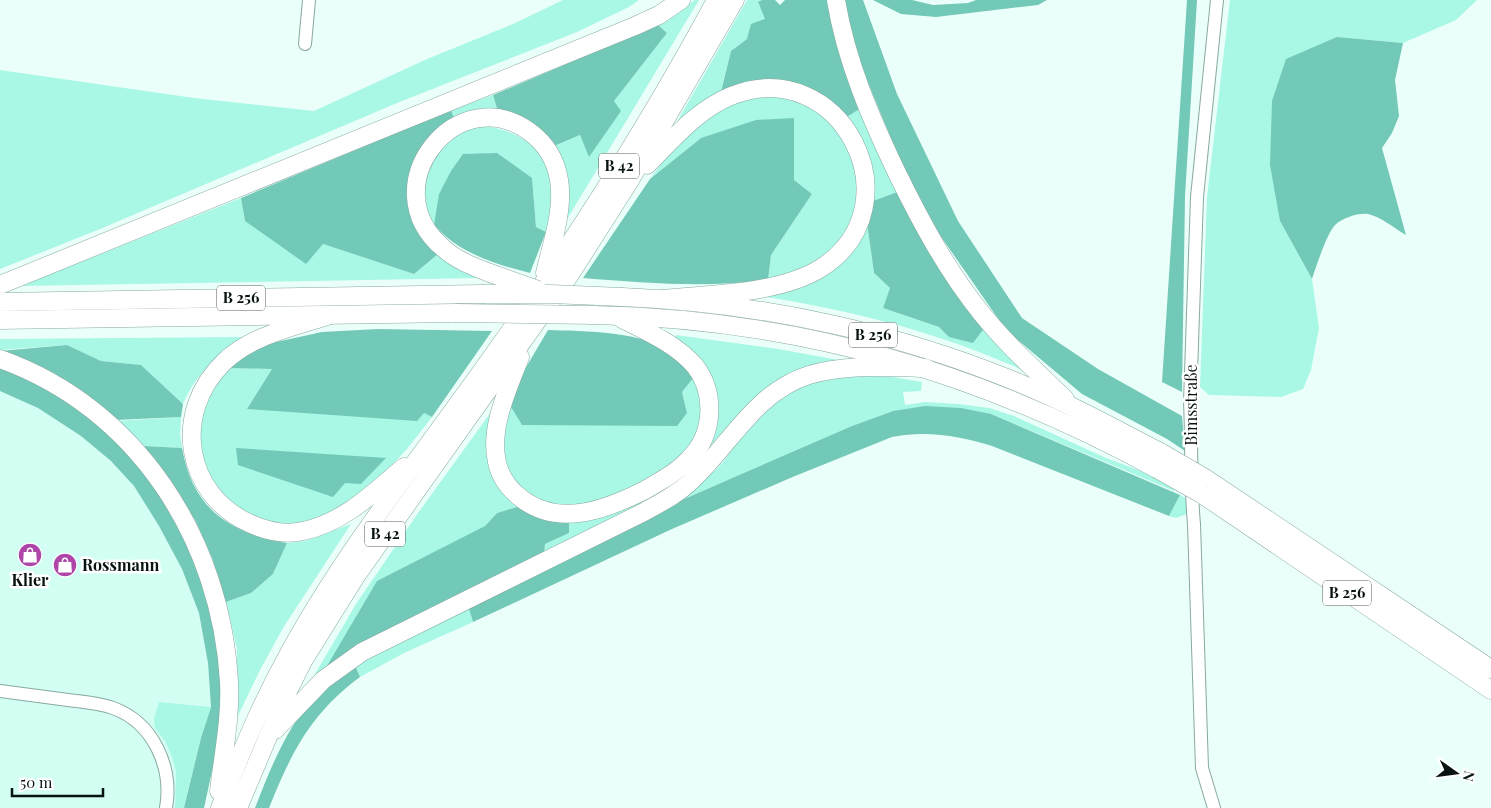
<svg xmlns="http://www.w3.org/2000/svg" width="1491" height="808" viewBox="0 0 1491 808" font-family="'Playfair Display',serif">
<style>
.built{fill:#d2fef3}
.green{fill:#a9f8e6}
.forest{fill:#73c9b7}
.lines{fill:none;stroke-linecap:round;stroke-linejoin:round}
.minor-casing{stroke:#88a9a1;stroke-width:14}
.highway-casing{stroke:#88a9a1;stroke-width:19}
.minor{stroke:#fff;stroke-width:12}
.highway{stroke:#fff;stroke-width:18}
.highway-bridge-casing{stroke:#88a9a1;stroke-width:19;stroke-linecap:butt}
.highway-bridge{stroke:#fff;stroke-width:18}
.labels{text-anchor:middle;stroke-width:5;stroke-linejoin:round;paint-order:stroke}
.shield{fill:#fff;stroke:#515a58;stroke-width:1}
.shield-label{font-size:15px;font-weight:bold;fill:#071311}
.street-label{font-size:16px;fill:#071311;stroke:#fff}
.poi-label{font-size:16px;font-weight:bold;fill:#071311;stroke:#fff;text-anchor:start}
</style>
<rect width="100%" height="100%" fill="#ebfffa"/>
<path class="built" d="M0 391 38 408 81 436 111 461 134 486 159 526 182 569 199 613 208 663 211 707 159 702 155 728 165 741 172 757 176 772 175 808H0Z"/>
<g class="green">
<path d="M563 0H639L629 7 577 32 397 103 100 229 0 269V70L194 98 314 111 427 59 513 24Z"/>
<path d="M695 0H699L566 221 554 146 580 135 589 156 614 101 667 33 658 25Z"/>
<path d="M747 0H762L758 3 766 19 747 39 731 51 721 92 670 134Z"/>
<path d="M1230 0H1477L1456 20 1403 43 1337 37 1280 221 1312 279 1319 328 1311 370 1303 389 1281 397 1209 395 1200 387 1207 197Z"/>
<path d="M493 95 498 112 455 121 451 110Z"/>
<path d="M763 96 782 97 805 103 838 129 857 169 856 207 842 240 811 266 768 280 771 255 812 194 794 180V118L701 138 650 179C672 149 703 112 739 99 747 97 755 97 763 96Z"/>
<path d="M861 108 900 191 873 201C875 170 867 142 847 117Z"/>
<path d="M476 127C482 127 489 126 495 128 525 134 553 157 553 190 553 205 549 218 546 232L536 227 532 178 434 225C431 220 428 216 426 211 415 182 434 150 458 135 463 131 470 130 476 127Z"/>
<path d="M241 198 245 221 323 244 414 274 438 254 480 278 21 286Z"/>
<path d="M867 223 874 273 890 288 883 308 939 327 949 337 985 327 1022 366 1020 369C938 332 850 310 761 296L854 246Z"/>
<path d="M676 335 778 349 844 361 799 375 685 483 544 556 545 544 569 533V521L654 492 717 414 675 339Z"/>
<path d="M242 337C217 357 196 373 183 404L141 365 101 361 67 345 0 350V339Z"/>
<path d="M225 368 272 369 247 409 424 413 432 417 407 449 379 479 352 503 316 523 278 527 241 513 212 487 198 450 201 408Z"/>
<path d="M844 375 893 377 922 382 921 391 903 392 905 405 925 402 959 404 989 408 1014 416 1106 458 1149 474 1175 489 1174 491 991 414 893 411 852 426 673 504C691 491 708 479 723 462 736 445 747 424 763 410 786 390 815 381 844 375Z"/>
<path d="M694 377 700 388 704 419 692 447 650 481 586 507 540 504 509 477 501 442 510 405 687 413 682 392Z"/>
<path d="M491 412 495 414 490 430 520 506 497 513 485 526 308 686 356 604 418 513Z"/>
<path d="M181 417 180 434 182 448 144 446 116 421Z"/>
<path d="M1180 495 1190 501 1187 514 1176 518 1169 516Z"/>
<path d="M351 524 283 628 259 672 235 722 237 687V649L226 602 251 593 273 574 287 543 305 541Z"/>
<path d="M468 606 473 622 404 653 360 677 354 663Z"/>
<path d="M159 702 211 707 201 738 184 808H175L176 772 172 757 165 741 155 728 154 719Z"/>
</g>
<g class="forest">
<path d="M762 0H775L780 5 785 0H828L861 108 847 117 831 104 757 82 738 85 721 92 731 51 747 39 751 24 765 19 758 2Z"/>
<path d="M844 0H863L897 94 958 221 1022 318 1098 369 1182 416 1185 451 1167 439 1082 394 1006 330 937 231 902 165 852 44Z"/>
<path d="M873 0H912L933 5 968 3 976 0H1047L1038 5 936 17 901 14Z"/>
<path d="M1187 0H1197L1185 196 1182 392 1162 382Z"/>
<path d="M658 25 667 33 614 101 621 111 589 157 580 135 554 146 498 112 493 95Z"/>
<path d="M1337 37 1403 43 1395 80 1399 116 1392 133 1382 148 1406 235C1394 228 1381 217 1368 214 1357 213 1343 218 1335 225 1327 233 1316 267 1312 279L1280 221 1270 165 1272 101 1286 59Z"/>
<path d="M451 110 455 121 411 170 408 185 409 200 420 233 438 254 414 274 323 244 306 264 245 221 241 198Z"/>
<path d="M794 118V180L812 194 771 255 768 280C706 288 645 283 583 278L650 179 701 138 756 120Z"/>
<path d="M497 153 532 178 536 227 546 232 530 273C494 264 459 253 434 225L439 194 451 171 463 154Z"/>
<path d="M900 191 985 327 973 343 949 337 939 327 883 308 890 288 874 273 867 223 873 201Z"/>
<path d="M378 329 492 331 432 417 424 413 417 421 247 409 272 369 225 368 258 347 276 342 322 332Z"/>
<path d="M548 330C583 331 646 331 673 354 681 360 688 369 694 377L682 392 687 413 677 426 522 425 510 405 525 369Z"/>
<path d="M67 345 101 361 141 365 183 404 181 417 116 420 61 380 29 362 0 351Z"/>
<path d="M0 367 24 377 59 397 84 413 115 440 143 470 188 541 213 612 222 683 221 720 214 762 204 808H184L201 738 211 707 208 663 199 613 182 569 159 526 134 486 111 461 81 436 38 408 0 391Z"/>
<path d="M925 406 961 408 991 414 1180 495 1169 516 992 446C961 436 926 430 892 437L795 476 672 529 473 622 468 606 673 504 730 479 852 426 893 411Z"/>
<path d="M144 446 182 448C193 509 228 532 287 543L273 574 251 593 226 602 212 558 195 520Z"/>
<path d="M236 448 386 458 361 484 345 483 333 497 238 465Z"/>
<path d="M520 506 569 521V533L545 544 544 556 324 671 377 581 485 526 497 513Z"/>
<path d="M354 663 360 677C311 713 291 753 269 808H255C271 767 287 726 318 693 328 682 342 673 354 663Z"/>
</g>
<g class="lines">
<g class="minor-casing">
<g id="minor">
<path d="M305 44 309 0"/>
<path d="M0 691C23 694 46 697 68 700 84 702 99 703 113 708 154 723 173 768 166 808"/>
<path d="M1214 808 1202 768 1194 524C1190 483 1192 443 1190 402L1197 197 1217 0"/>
</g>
</g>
<g class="highway-casing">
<g id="highway">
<path d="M836 0C846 61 871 119 898 175 922 224 948 272 982 314 1007 345 1036 371 1065 399"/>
<path d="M647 165C672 140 698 109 731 96 840 52 919 205 821 268 780 294 710 294 663 299"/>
<path d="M490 273C474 267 456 260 443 248 371 187 457 78 530 132 546 144 556 161 559 180 564 210 552 243 545 273"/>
<path d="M0 285 635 26 659 15 681 0"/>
<path d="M622 297C765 303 909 334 1040 392 1082 410 1121 432 1162 453"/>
<path d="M0 302 482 294"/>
<path d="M330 315C295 327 251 335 224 362 172 412 184 495 251 524 267 531 286 535 303 531 343 523 373 493 404 467"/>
<path d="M593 315C798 319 977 371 1157 469"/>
<path d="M0 320 455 313"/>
<path d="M520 357C508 389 489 428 497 462 500 477 510 490 522 499 559 527 605 510 643 491 659 482 676 473 689 459 714 435 716 393 695 366 676 344 648 332 622 319"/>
<path d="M0 359C137 408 221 539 229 682 231 718 223 755 219 791"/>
<path d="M1205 478 1491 669"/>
<path d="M1203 495 1491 690"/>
<path d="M275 730 323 680 362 652 644 512C660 503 678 494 691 481 730 445 755 392 809 375 846 364 887 367 926 368"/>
<path d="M220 808C239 756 261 704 288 655 348 545 429 447 501 344 579 234 652 119 716 0"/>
<path d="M238 808 283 701 303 661 356 576 571 273 629 182 735 0"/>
</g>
</g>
<use href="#minor" class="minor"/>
<use href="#highway" class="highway"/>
<g class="highway-bridge-casing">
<g id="highway-bridge">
<path d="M490 273 538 290"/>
<path d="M482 294H551L622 297"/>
<path d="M455 313 593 315"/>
<path d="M1162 453 1205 478"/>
<path d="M1157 469 1203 495"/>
</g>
</g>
<use href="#highway-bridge" class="highway-bridge"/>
</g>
<defs>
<g id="shop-disc" transform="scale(1.25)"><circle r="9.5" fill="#ae46aa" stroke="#fff"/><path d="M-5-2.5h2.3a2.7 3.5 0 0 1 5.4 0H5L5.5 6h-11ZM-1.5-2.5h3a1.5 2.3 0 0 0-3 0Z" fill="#fff"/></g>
</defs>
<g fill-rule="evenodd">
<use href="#shop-disc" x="30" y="555"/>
<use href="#shop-disc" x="65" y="565"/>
</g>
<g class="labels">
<g class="shield">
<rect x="599" y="153.5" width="40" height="25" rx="4"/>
<rect x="217" y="285.5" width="48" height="25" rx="4"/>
<rect x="849" y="322.5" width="48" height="25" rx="4"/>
<rect x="365" y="521.5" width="40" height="25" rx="4"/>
<rect x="1323" y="580.5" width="48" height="25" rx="4"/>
</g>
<g class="shield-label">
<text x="619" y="171">B 42</text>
<text x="241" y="303">B 256</text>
<text x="873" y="340">B 256</text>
<text x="385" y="539">B 42</text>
<text x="1347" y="598">B 256</text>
</g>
<g class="street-label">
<text transform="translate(1191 405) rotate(-90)" y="6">Bimsstraße</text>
</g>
<g class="poi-label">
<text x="82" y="571">Rossmann</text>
<text x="30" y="586" text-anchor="middle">Klier</text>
</g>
</g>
<g transform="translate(1456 773) rotate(104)" stroke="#ffffff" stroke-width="4" paint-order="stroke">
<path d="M0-4L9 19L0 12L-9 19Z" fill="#071311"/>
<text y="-8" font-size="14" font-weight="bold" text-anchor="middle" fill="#071311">N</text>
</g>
<path d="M12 788v8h91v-8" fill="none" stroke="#071311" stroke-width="2.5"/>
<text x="20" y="788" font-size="15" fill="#071311" stroke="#ffffff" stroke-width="4" paint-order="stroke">50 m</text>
</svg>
